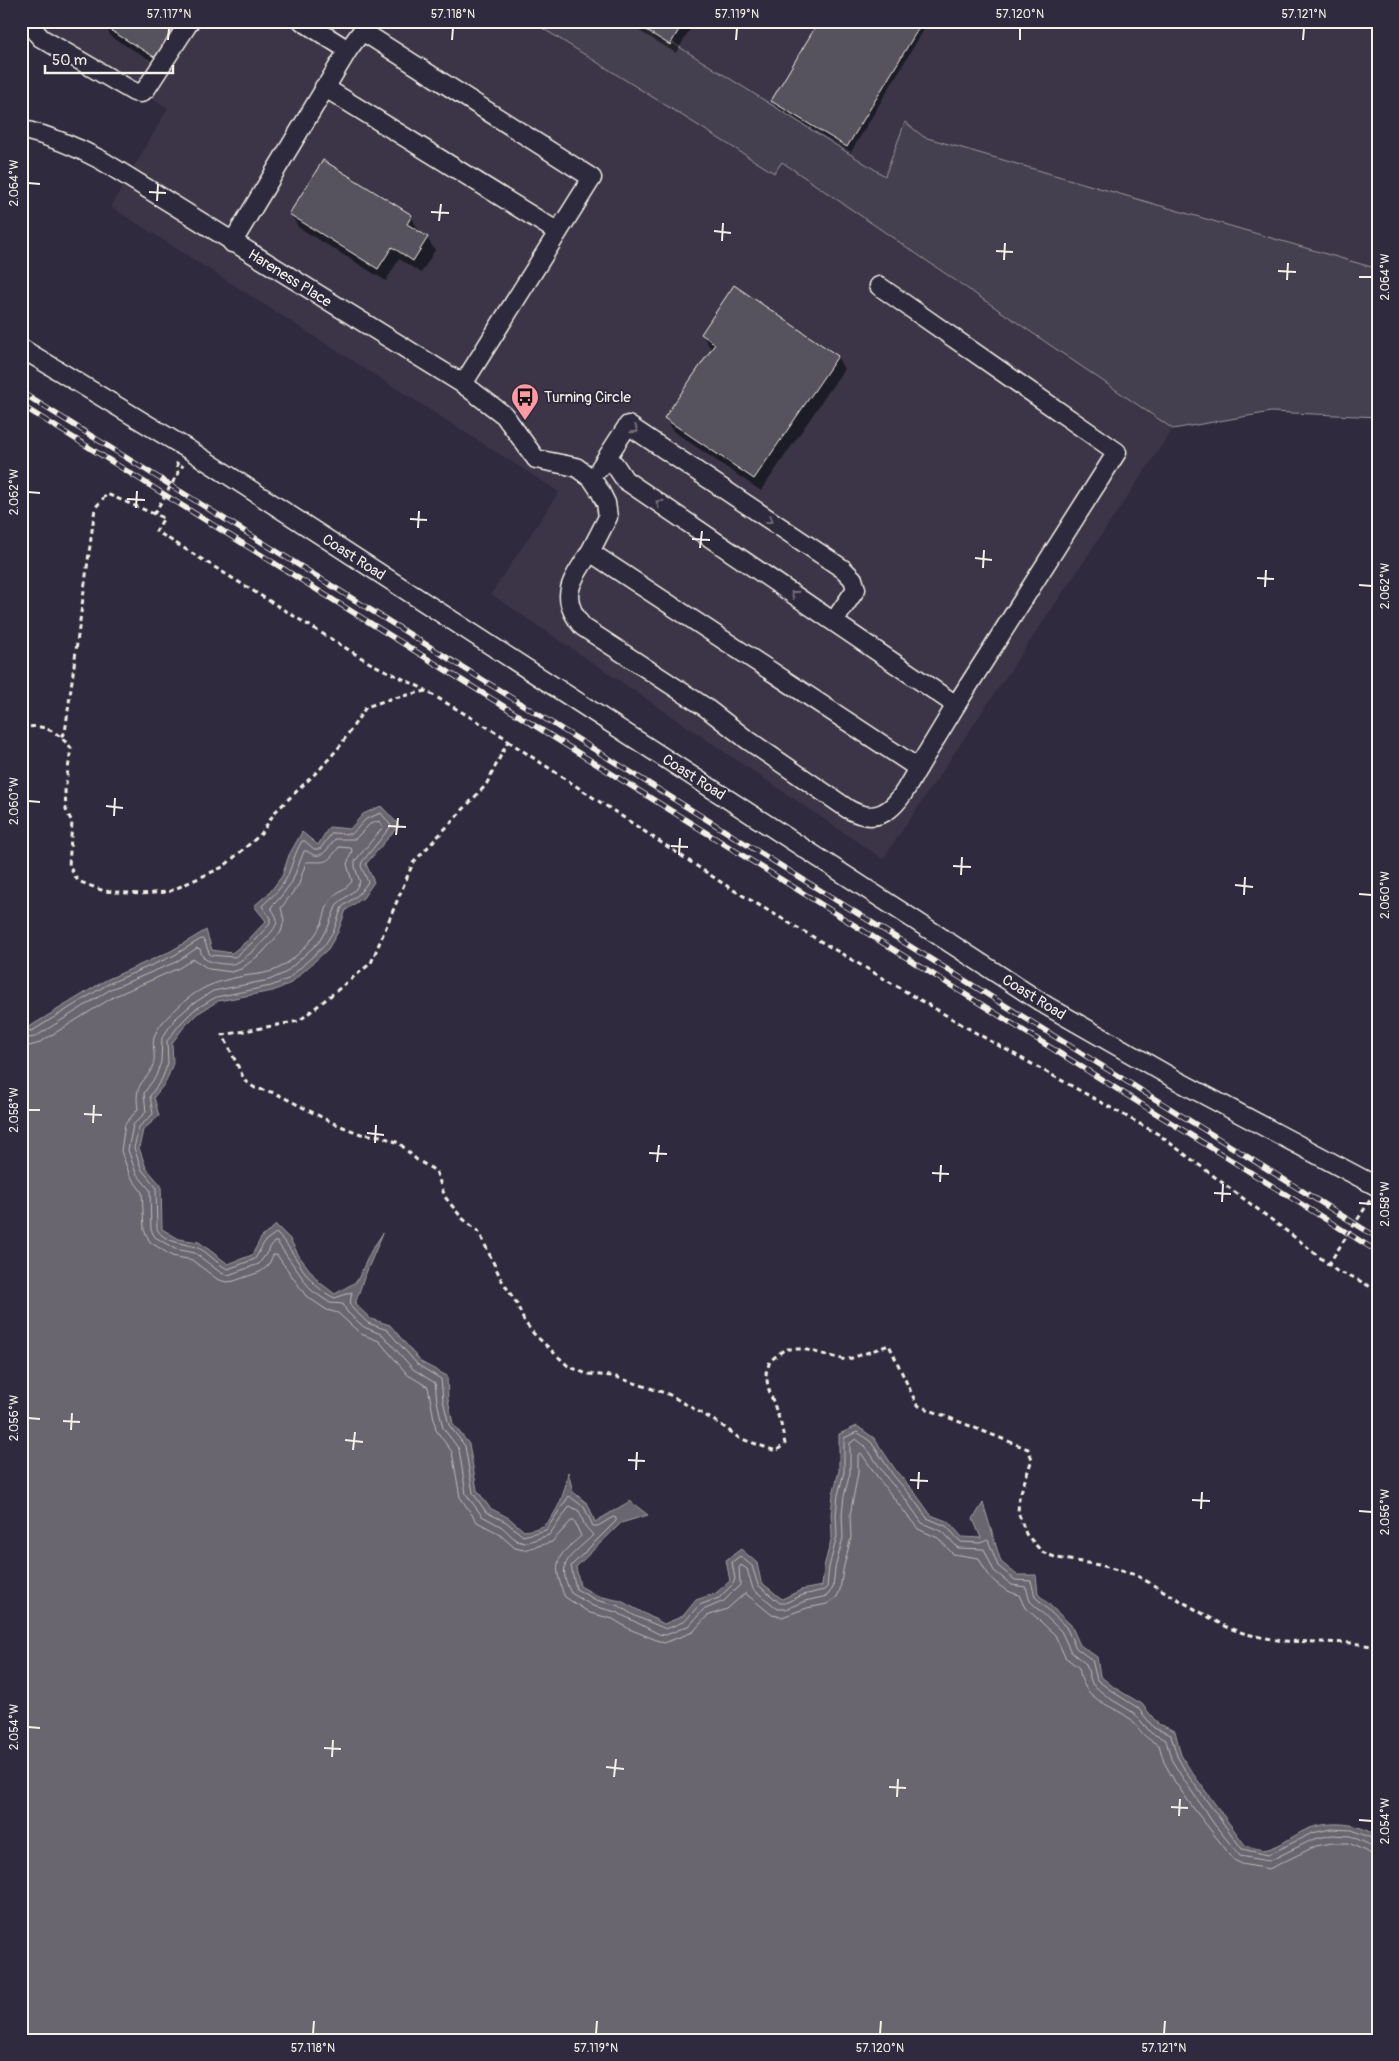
<svg xmlns="http://www.w3.org/2000/svg" width="1399" height="2061" viewBox="0 0 1399 2061" font-family="Pangolin,sans-serif">
<style>
.built{fill:#3b3647}
.green{fill:#454050;stroke:#9c989c}
.water{fill:#6a6670;stroke:#a19ea0}
.shadow{fill:#0007}
.lines{fill:none;stroke-linecap:round;stroke-linejoin:round}
.shore{stroke:#bdb9b8;stroke-width:1}
.building{fill:#56525f;stroke:#f4f1e8}
.minor-casing{stroke:#f4f1e8;stroke-width:21}
.path{stroke:#f4f1e8;stroke-width:3;stroke-dasharray:5 4;stroke-linecap:butt}
.minor{stroke:#2f2a3d;stroke-width:18}
.rail-casing{stroke:#f4f1e8;stroke-width:5.5}
.rail{stroke:#2f2a3d;stroke-width:4;stroke-dasharray:11;stroke-linecap:butt}
.path-bridge{stroke:#f4f1e8;stroke-width:3;stroke-dasharray:5 4;stroke-linecap:butt}
.oneway{stroke:#747079}
.ticks{fill:none;stroke:#f4f1e8;stroke-width:2}
.labels{text-anchor:middle;stroke-width:4;stroke-linejoin:round;paint-order:stroke}
.street-label{font-size:15px;fill:#f4f1e8;stroke:#2f2a3d}
.poi-label{font-size:15px;fill:#f4f1e8;stroke:#2f2a3d;text-anchor:start}
.neatline{fill:none;stroke:#f4f1e8;stroke-width:2}
.ticks-label{font-size:12px;text-anchor:middle;fill:#f4f1e8}
</style>
<rect width="100%" height="100%" fill="#2f2a3d"/>
<filter id="ink" filterUnits="userSpaceOnUse"><feTurbulence type="fractalNoise" baseFrequency=".02" numOctaves="2"/><feDisplacementMap in="SourceGraphic" scale="10" xChannelSelector="R" yChannelSelector="G"/><feConvolveMatrix kernelMatrix="1 2 1 2 8 2 1 2 1" color-interpolation-filters="sRGB"/></filter>
<g filter="url(#ink)">
<path class="built" d="M23 21H1378V269L924 137 905 122 885 176 803 124 782 162 1173 429 883 859 491 594 559 492 111 207 168 108Z"/>
<path class="green" d="M531 21H638L885 176 905 122 924 137 1378 269V417L1271 412 1173 429 782 162 774 173Z"/>
<path class="water" d="M381 806 399 825 366 864 374 882 363 898 346 910 338 932 328 949 291 983 273 991 218 1001 197 1014 184 1027 172 1043 173 1063 166 1082 154 1097 159 1116 143 1130 139 1148 146 1168 161 1185 162 1229 179 1239 199 1242 228 1264 252 1255 261 1238 276 1225 290 1239 299 1256 319 1282 335 1294 357 1281 371 1251 383 1233 364 1278 355 1304 371 1319 390 1325 421 1362 447 1376 448 1399 453 1424 469 1444 477 1490 490 1508 509 1518 524 1531C529 1530 538 1529 543 1526 559 1513 565 1491 568 1472L573 1492 588 1504 595 1522 630 1501 648 1515 621 1523 576 1567 580 1586 598 1596 621 1601 664 1624 683 1616 696 1600 716 1593 730 1581 726 1560 741 1549 757 1563 761 1582 782 1599 801 1590 822 1586 824 1567 832 1536 831 1514 833 1494 839 1471V1434L857 1426 874 1438 897 1472 915 1493 931 1515 949 1522 962 1537 981 1538 973 1519 983 1503 1001 1562 1017 1575H1036L1038 1594 1071 1625 1080 1645 1097 1657 1100 1676 1115 1688 1142 1704 1158 1724 1175 1731 1181 1755 1191 1771 1245 1845C1251 1847 1262 1851 1268 1849 1283 1845 1296 1833 1310 1828 1332 1821 1360 1822 1378 1838V2040H21V1024L29 1027 106 980 171 951 206 930 212 950 232 953 248 940 266 921 254 906 270 892 282 876 289 855 302 832 318 845 329 827 350 829 363 814Z"/>
<g class="shadow">
<path d="M191 21 166 69 111 37 106 27Z"/>
<path d="M631 21H695L676 53 636 29Z"/>
<path d="M820 21H929L851 152 776 107 772 101Z"/>
<path d="M291 214 411 216 418 229 417 231 427 238 435 250 421 273 399 259 386 281 298 227Z"/>
<path d="M702 334 837 356 844 369 761 491 673 431 666 418 713 349 709 346Z"/>
</g>
<g class="lines">
<g class="shore">
<path d="M21 1029 32 1031 108 984 173 956 201 939 204 940 210 955 235 957 252 943 270 924V918L262 906C271 897 280 890 286 879 292 867 294 854 302 841H305L314 849H320L332 833 352 834 366 819 381 813 391 826 362 862 361 866 368 882 359 894 342 907 334 930 324 946 288 979 271 986 216 997 194 1010 180 1024 167 1041 168 1063 162 1079 150 1096 153 1114 139 1127 134 1148 142 1170 156 1187 157 1229C163 1242 183 1243 195 1247 207 1250 216 1264 228 1269L255 1259 265 1241 276 1233C299 1254 303 1284 335 1298L352 1292 350 1304 352 1308 368 1323 387 1330 418 1365 441 1379 443 1400 449 1425 465 1446 473 1493 486 1512 506 1522 523 1536 546 1530 569 1496 584 1507 593 1526H598L613 1517 616 1518V1521L571 1566 576 1589 596 1600 619 1606 635 1616 666 1629 685 1621 699 1605 719 1598 733 1584 735 1579 732 1562 740 1556 752 1566 758 1585 780 1603H785L803 1595 824 1590 827 1587 829 1567 837 1536 836 1514 838 1495 844 1472V1438L857 1432 871 1442 893 1475 911 1496 927 1518 946 1526 961 1542 980 1543 988 1540 998 1566 1015 1580 1031 1581 1035 1597 1066 1627 1076 1648 1092 1660 1097 1680 1113 1692 1138 1708 1154 1728 1171 1735 1177 1756 1187 1774 1242 1849 1268 1855 1312 1833 1331 1829 1352 1830 1378 1841"/>
<path d="M21 1036 28 1038 35 1037 111 989 176 962 197 948 200 949C201 953 202 956 205 959 211 963 230 966 236 963 246 959 277 931 277 921 277 915 272 911 271 907L279 899 292 882 304 851H307C321 862 327 850 335 839H355L370 824 379 821 383 827 355 861V867L360 882 355 890 337 904 328 927 319 942 285 973 269 980 213 991 191 1005 175 1019 162 1038 161 1062 156 1076 144 1093 146 1112 133 1125 128 1150 136 1173 150 1190 151 1230 155 1237 175 1249 195 1253 221 1273 228 1275 259 1264 274 1242H277L311 1290 330 1303 343 1304 347 1312 364 1327 383 1335 413 1369 435 1383 437 1401 443 1428 459 1449 466 1494 482 1516 502 1527 517 1541 525 1543 549 1535 570 1506 579 1511 585 1526 593 1535C573 1556 554 1560 571 1593L593 1606 616 1612 659 1634 666 1635 690 1625 703 1610 724 1601 740 1585 739 1568 741 1565 747 1569 753 1589 778 1609H786L805 1601 827 1596 833 1588 835 1568 843 1538 842 1514 844 1496 850 1473V1443L856 1439 866 1447 887 1478 906 1500 922 1523 943 1532 958 1548 984 1549 994 1571 1012 1585 1026 1587 1030 1601 1061 1631 1071 1652 1086 1664 1092 1684 1109 1698 1134 1713 1151 1733 1166 1740 1171 1759 1182 1777 1214 1824 1240 1856 1269 1861 1314 1839 1332 1835 1351 1836 1372 1846 1378 1847"/>
<path d="M21 1044 29 1046 37 1044 115 996 179 968 193 959 209 969 232 972 241 969 262 953 281 932 284 920 281 908 299 884 306 862C326 861 325 866 339 847L351 848 352 851 347 864 352 881C347 889 337 891 332 898 326 905 325 915 322 923 314 940 296 958 281 967 269 974 256 974 244 976 213 982 197 988 174 1011 167 1017 156 1028 154 1038 152 1046 155 1053 154 1061 149 1084 133 1078 138 1109L125 1124 121 1151 130 1176 142 1192 144 1230 150 1242 172 1256 192 1260 217 1279 226 1282 234 1281 260 1272 268 1266 273 1255H277L306 1296 327 1310 338 1313 361 1334 379 1341 408 1375 428 1387 436 1430 452 1452 460 1497 477 1522 498 1533 515 1548 524 1550 552 1542 571 1521H574L581 1536C566 1550 553 1556 559 1579 561 1585 562 1592 565 1597L590 1613 613 1619 629 1629 664 1643 693 1632 707 1616 727 1609 745 1593 772 1615 782 1617 807 1608 827 1604 837 1597 840 1590 843 1570 851 1537 850 1515 858 1473V1455L861 1453 881 1482 918 1529 938 1538 953 1554 979 1558C987 1576 999 1590 1019 1595L1024 1606 1055 1635 1065 1657 1079 1668C1080 1673 1081 1679 1083 1683 1091 1702 1116 1707 1130 1719 1143 1732 1141 1736 1159 1745L1164 1762 1175 1782 1194 1809 1234 1860 1242 1864 1269 1869 1316 1846 1332 1843H1349L1369 1853 1378 1855"/>
</g>
</g>
<g class="building">
<path d="M108 21H186L161 61 105 27Z"/>
<path d="M631 21H684L670 45Z"/>
<path d="M819 21H923L847 147 771 101Z"/>
<path d="M323 160 412 215 407 224 428 237 413 261 392 247 378 269 289 214Z"/>
<path d="M734 285 838 356 754 479 664 418 715 344 701 334Z"/>
</g>
<g class="lines">
<g class="minor-casing">
<g id="minor">
<path d="M26 21 41 38 134 92 141 93 146 89 190 21"/>
<path d="M302 21 348 50"/>
<path d="M324 87 558 232"/>
<path d="M21 129C50 136 75 146 101 160L463 384 504 415 536 459 576 467 592 479 600 491 606 503 608 517 590 552 918 768 956 705 1117 452 879 286"/>
<path d="M232 243 348 50 362 31 592 178 463 384"/>
<path d="M21 348 191 451 1047 1006 1180 1082 1378 1187"/>
<path d="M606 459 615 465 625 480 956 705"/>
<path d="M600 468 628 425 843 569 853 579 856 589 834 621"/>
<path d="M590 552C572 581 557 596 583 627L705 707 745 738 848 809C887 831 902 796 918 768"/>
</g>
</g>
<g class="path">
<path d="M177 462 178 473"/>
<path d="M154 514 183 465"/>
<path d="M21 728C44 723 57 731 71 748L65 791 66 810 72 822 69 866 78 881 104 891 140 894 168 892 223 867 261 834 275 812 321 768 340 746 366 707 390 699 426 691 504 737 508 741 486 785 413 863 371 963 299 1021 223 1035 245 1081 255 1088 275 1093 333 1123 361 1134 380 1136 399 1143 417 1160 436 1171 445 1197 462 1218 479 1232 501 1279 517 1304 524 1321 534 1334 568 1366 587 1374 613 1376 668 1394 720 1424 739 1438 776 1451 785 1444 781 1424 768 1387 766 1373 770 1361 785 1349H803L846 1360 889 1345 917 1405 1028 1449 1032 1459 1019 1498 1018 1512 1026 1534 1042 1552 1057 1558 1099 1565 1136 1575 1226 1627 1246 1634 1282 1641 1352 1643 1378 1647"/>
<path d="M61 736 65 733 95 508 107 494 164 518 156 531 370 663 426 690"/>
<path d="M508 741 730 888 978 1034 1158 1134 1301 1242 1339 1273 1349 1275 1378 1291"/>
</g>
<use href="#minor" class="minor"/>
<g class="rail-casing">
<g id="rail">
<path d="M21 392 1378 1238"/>
<path d="M21 405 1378 1252"/>
</g>
</g>
<use href="#rail" class="rail"/>
<path class="path-bridge" d="M1328 1265 1378 1188"/>
</g>
<defs><path id="oneway-chevron" d="M-2-3.5L2.5 0L-2 3.5" fill="none" stroke-width="1.6" stroke-linecap="round" stroke-linejoin="round" transform="scale(1.25)"/></defs>
<g class="oneway">
<use href="#oneway-chevron" transform="translate(635 430) rotate(33)"/>
<use href="#oneway-chevron" transform="translate(659 503) rotate(-146)"/>
<use href="#oneway-chevron" transform="translate(770 520) rotate(34)"/>
<use href="#oneway-chevron" transform="translate(794 594) rotate(-146)"/>
</g>
</g>
<path class="ticks" d="M168 40 169 28M452 40 453 28M736 40 737 28M1020 40V28M1303 40 1304 28M28 183 40 184M149 192 166 193M157 201 158 184M431 212 449 213M439 221 441 204M714 231 731 233M722 241 723 223M996 251 1013 252M1004 260 1005 243M1278 271 1296 272M1359 277H1372M1287 280 1288 263M28 492 40 493M127 499 145 500M136 508 137 491M410 519 427 520M418 528 419 511M692 539 710 540M700 548 702 531M975 558 992 560M983 568 984 550M1257 578 1274 579M1359 585 1372 586M1265 587 1266 570M28 801 40 802M106 806 123 808M114 816 115 798M388 826 406 827M396 835 398 818M671 846 688 847M679 855 680 838M953 866 971 867M961 875 962 857M1235 885 1253 887M1359 894 1372 895M1244 895 1245 877M28 1110H40M84 1114 102 1115M93 1123 94 1105M367 1133 384 1135M375 1143 376 1125M649 1153 667 1154M657 1162 659 1145M932 1173 949 1174M940 1182 941 1165M1214 1193 1231 1194M1222 1202 1223 1184M1359 1203 1372 1204M28 1418 40 1419M63 1421 80 1422M71 1430 72 1413M345 1440 363 1442M353 1450 355 1432M628 1460 645 1461M636 1470 637 1452M910 1480 928 1481M918 1489 919 1472M1192 1500 1210 1501M1201 1509 1202 1492M1359 1511 1372 1512M28 1727 40 1728M324 1748 341 1749M332 1757 333 1740M606 1767 624 1769M614 1777 616 1759M889 1787 906 1788M897 1797 898 1779M1171 1807 1188 1808M1179 1816 1180 1799M1359 1820 1372 1821M313 2034 314 2021M596 2034 597 2021M880 2034 881 2021M1164 2034 1165 2021"/>
<defs>
<g id="bus-pin" transform="scale(1.4375)"><path d="M0 17L-7.5 6A9.5 9.5 0 1 1 7.5 6Z" fill="#ff9aa2" stroke="#2f2a3d"/><path d="M-5-6H5V4H4V6H2V4H-2V6H-4V4H-5ZM-3.5-4V0h7V-4ZM-3.5 1.2v1.5H-2V1.2ZM2 1.2v1.5H3.5V1.2Z" fill="#111"/></g>
</defs>
<g fill-rule="evenodd">
<use href="#bus-pin" x="525" y="397"/>
</g>
<g class="labels">
<g class="street-label">
<text transform="translate(290 278) rotate(32)" y="5">Hareness Place</text>
<text transform="translate(354 557) rotate(33)" y="5">Coast Road</text>
<text transform="translate(694 777) rotate(33)" y="5">Coast Road</text>
<text transform="translate(1034 997) rotate(32)" y="5">Coast Road</text>
</g>
<g class="poi-label">
<text x="544" y="402">Turning Circle</text>
</g>
</g>
<rect width="1399" height="2061" fill="none" stroke="#2f2a3d" stroke-width="55"/>
<path d="M45 65v8h128v-8" fill="none" stroke="#f4f1e8" stroke-width="2.5"/>
<text x="52" y="65" font-size="15" fill="#f4f1e8" stroke="#2f2a3d" stroke-width="4" paint-order="stroke">50 m</text>
<rect x="28" y="28" width="1344" height="2006" class="neatline"/>
<g class="ticks-label">
<text x="169" y="18">57.117°N</text>
<text x="453" y="18">57.118°N</text>
<text x="737" y="18">57.119°N</text>
<text x="1020" y="18">57.120°N</text>
<text x="1304" y="18">57.121°N</text>
<text transform="translate(14 183) rotate(-90)" y="4">2.064°W</text>
<text transform="translate(1385 277) rotate(-90)" y="4">2.064°W</text>
<text transform="translate(14 492) rotate(-90)" y="4">2.062°W</text>
<text transform="translate(1385 586) rotate(-90)" y="4">2.062°W</text>
<text transform="translate(14 801) rotate(-90)" y="4">2.060°W</text>
<text transform="translate(1385 895) rotate(-90)" y="4">2.060°W</text>
<text transform="translate(14 1110) rotate(-90)" y="4">2.058°W</text>
<text transform="translate(1385 1204) rotate(-90)" y="4">2.058°W</text>
<text transform="translate(14 1418) rotate(-90)" y="4">2.056°W</text>
<text transform="translate(1385 1512) rotate(-90)" y="4">2.056°W</text>
<text transform="translate(14 1727) rotate(-90)" y="4">2.054°W</text>
<text transform="translate(1385 1821) rotate(-90)" y="4">2.054°W</text>
<text x="313" y="2052">57.118°N</text>
<text x="596" y="2052">57.119°N</text>
<text x="880" y="2052">57.120°N</text>
<text x="1164" y="2052">57.121°N</text>
</g>
</svg>
